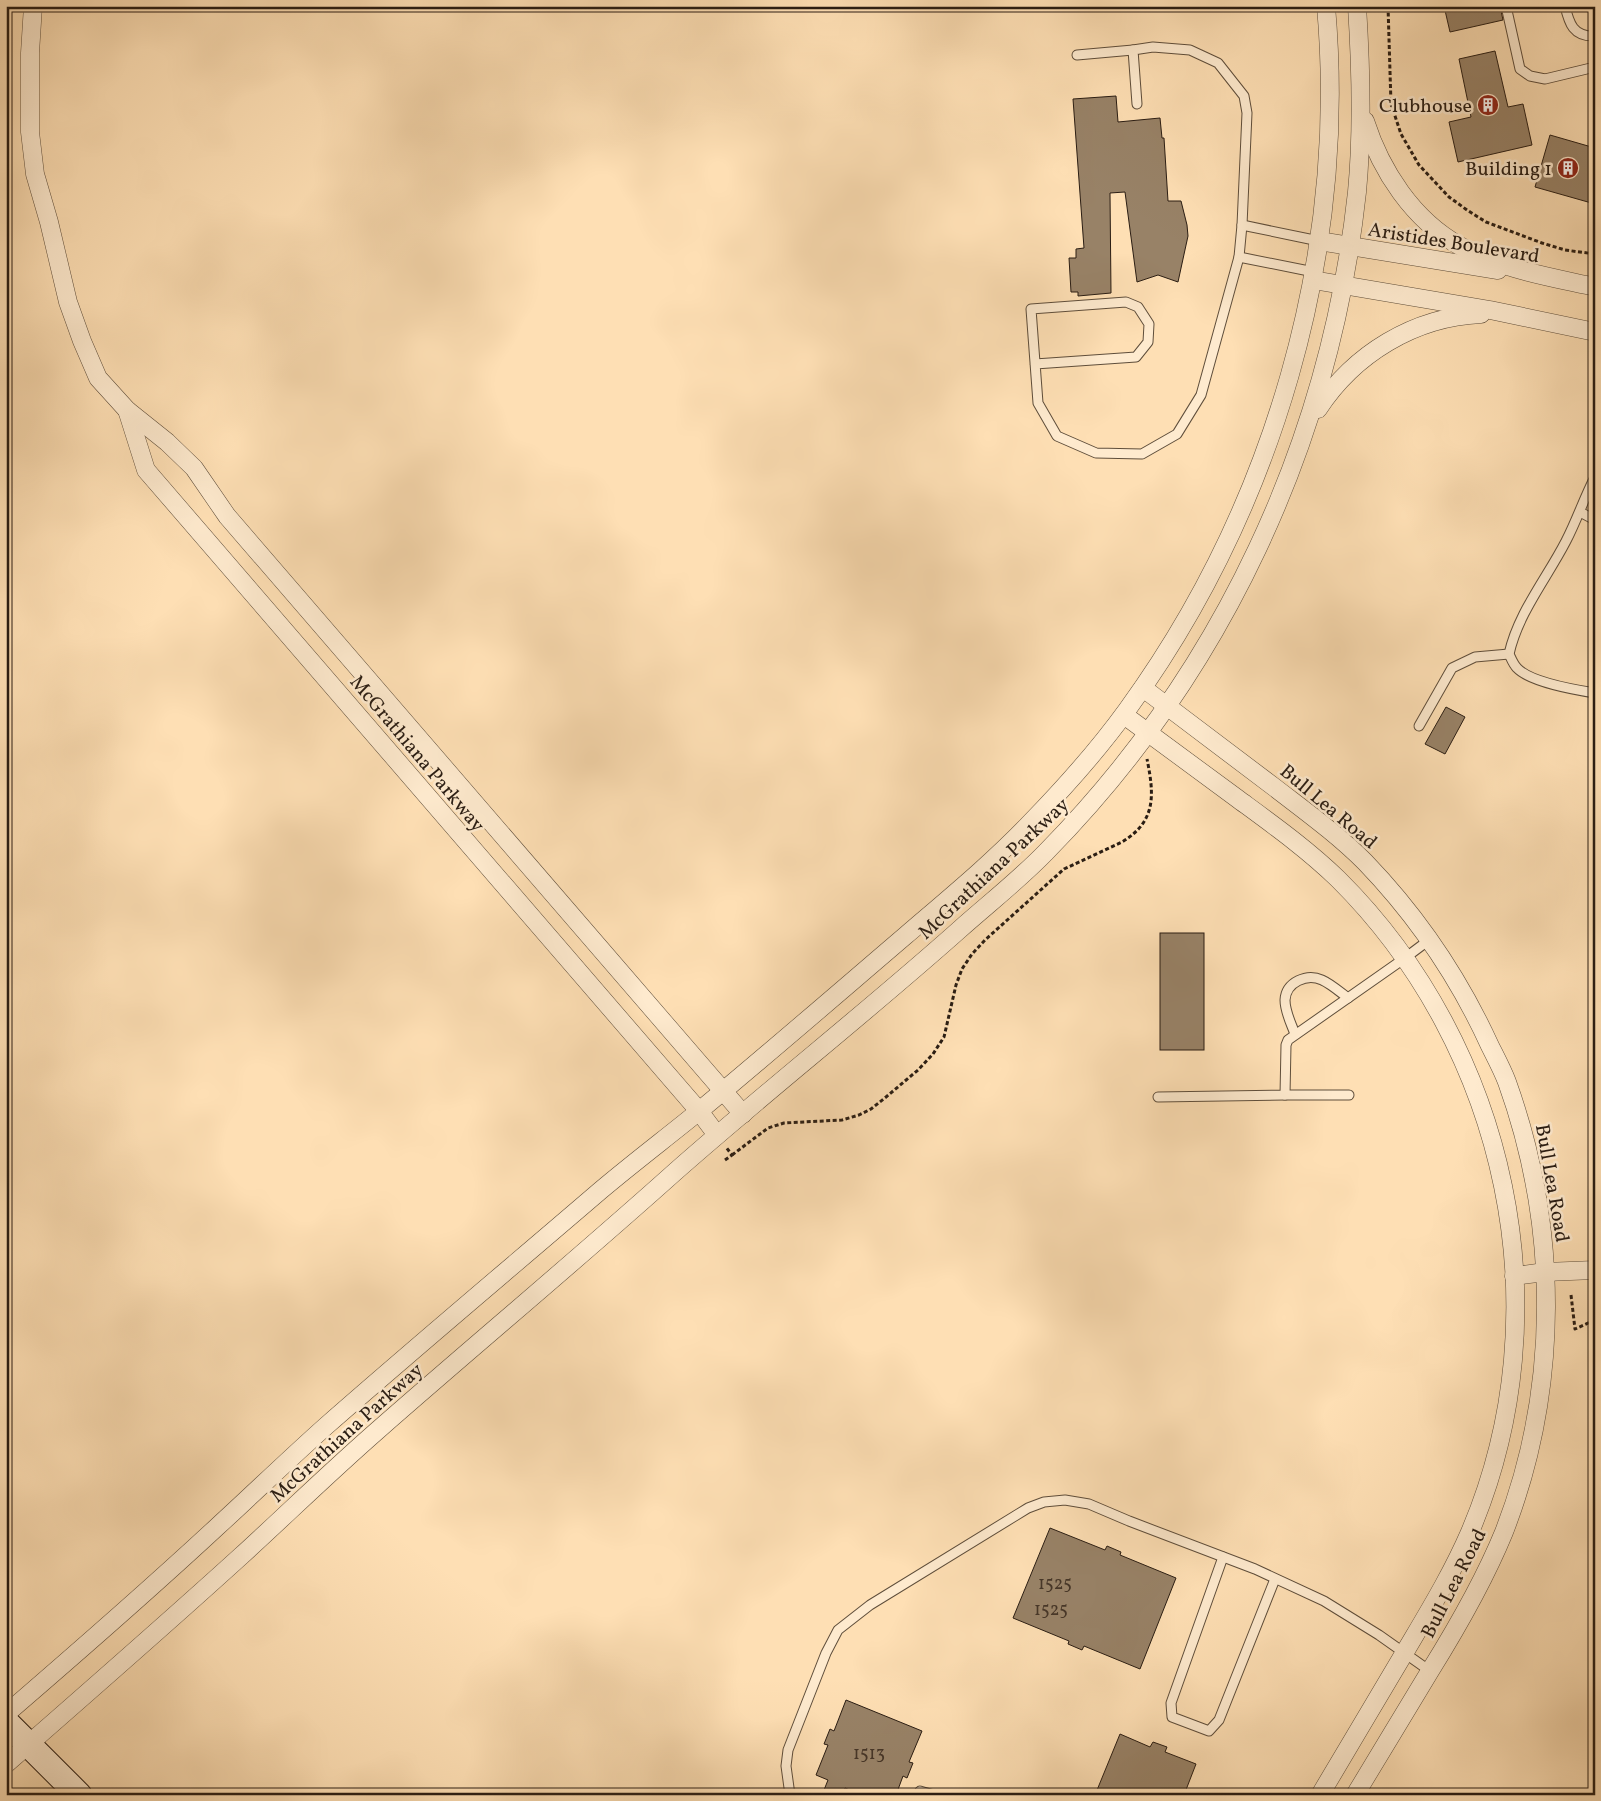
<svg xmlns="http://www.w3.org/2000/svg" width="1601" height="1801" viewBox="0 0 1601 1801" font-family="Vollkorn,serif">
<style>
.building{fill:#988267;stroke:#2a1d13}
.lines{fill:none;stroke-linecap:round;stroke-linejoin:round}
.service-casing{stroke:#5f4e3b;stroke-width:11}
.minor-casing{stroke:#5f4e3b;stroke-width:19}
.secondary-casing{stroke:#2a1d13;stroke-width:27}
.path{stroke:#2a1d13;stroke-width:3;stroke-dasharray:4 2.5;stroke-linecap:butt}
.service{stroke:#feeace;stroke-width:9}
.minor{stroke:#feeace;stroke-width:18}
.secondary{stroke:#feeace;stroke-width:25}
.labels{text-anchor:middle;stroke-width:5;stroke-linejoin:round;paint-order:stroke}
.number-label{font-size:18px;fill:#463628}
.poi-label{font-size:20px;fill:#2a1d13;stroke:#feeace;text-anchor:end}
.street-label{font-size:20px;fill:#2a1d13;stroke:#feeace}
</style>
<rect width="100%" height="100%" fill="#fedfb4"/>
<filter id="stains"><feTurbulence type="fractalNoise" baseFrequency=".004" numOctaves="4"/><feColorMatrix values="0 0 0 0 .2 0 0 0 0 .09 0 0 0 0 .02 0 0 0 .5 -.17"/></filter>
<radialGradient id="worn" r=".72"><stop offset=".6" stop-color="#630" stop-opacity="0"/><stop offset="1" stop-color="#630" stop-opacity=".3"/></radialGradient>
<g class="building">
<path d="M1444 6H1500L1503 20 1450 32Z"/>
<path d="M1495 51 1508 107 1523 104 1532 145 1458 162 1449 122 1471 117 1459 59Z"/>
<path d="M1116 96 1118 122 1160 118 1162 138H1164L1168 201H1181L1187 225 1188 236 1178 282 1158 275 1137 282 1125 192 1110 193 1111 293 1078 296V292H1071L1069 258H1076V249L1084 248 1073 99Z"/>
<path d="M1550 135 1595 148V204L1535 187Z"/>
<path d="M1446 707 1465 717 1445 754 1425 744Z"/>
<rect x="1160" y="933" width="44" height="117"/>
<path d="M1050 1528 1105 1550 1107 1546 1121 1552 1120 1555 1176 1578 1140 1669 1084 1646 1082 1650 1068 1644 1069 1641 1013 1618Z"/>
<path d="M846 1700 922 1731 909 1762 913 1763 907 1778 903 1776 896 1795H861L845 1788 842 1795H822L828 1780 816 1775 828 1745 824 1744 830 1729 834 1731Z"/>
<path d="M1120 1734 1150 1747 1153 1742 1167 1747 1165 1752 1196 1764 1184 1795H1095Z"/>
</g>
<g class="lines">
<g class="service-casing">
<g id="service">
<path d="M1506 6 1520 69 1530 76 1545 79 1595 67"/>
<path d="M1565 6C1569 23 1573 37 1595 36"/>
<path d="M1077 55 1133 50"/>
<path d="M1595 132V139"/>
<path d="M1242 225 1319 241"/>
<path d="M1239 257 1314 272"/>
<path d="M1035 364 1136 357 1148 342 1149 324 1138 307 1126 302 1031 309 1038 403 1057 436 1096 453 1142 454 1177 434 1201 395 1239 257 1242 225 1247 113 1244 96 1218 63 1190 50 1153 47 1133 50 1137 104"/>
<path d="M1595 477C1584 498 1577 520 1566 541 1547 578 1518 613 1509 654 1511 658 1513 664 1517 668 1530 682 1576 690 1595 693"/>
<path d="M1580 512 1595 520"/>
<path d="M1419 726 1452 668 1475 657 1509 654"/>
<path d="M1295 1034C1291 1023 1285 1012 1285 1000 1286 982 1307 973 1322 980 1331 984 1340 992 1348 998"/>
<path d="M1285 1095H1349"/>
<path d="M1158 1097 1285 1095 1286 1045 1288 1040 1405 958 1429 940"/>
<path d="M1223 1557 1171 1703 1172 1717 1209 1731 1219 1720 1275 1579"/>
<path d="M790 1795 786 1766 788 1750 826 1653 838 1630 870 1605 1028 1508 1044 1502 1065 1500 1089 1504 1129 1521 1255 1569 1324 1601 1379 1635 1430 1671"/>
<path d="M917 1795 920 1791 934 1795"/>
</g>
</g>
<g class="minor-casing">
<g id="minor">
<path d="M33 6 30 53V132L35 174 49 222 68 302 82 341 98 378 127 410 167 442 194 468 227 516 743 1114"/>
<path d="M1365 121C1381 171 1413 220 1460 246 1500 269 1550 277 1595 287"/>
<path d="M1319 241 1498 270"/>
<path d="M1313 280 1490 310 1595 332"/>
<path d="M1318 409C1354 354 1414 317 1481 314"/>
<path d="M127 410 146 470 699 1111 717 1135"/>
<path d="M1143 688C1186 721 1230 754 1274 787 1305 811 1337 834 1365 862 1417 916 1459 978 1490 1046 1496 1058 1502 1069 1507 1082 1559 1227 1560 1388 1504 1532 1484 1581 1458 1626 1430 1671 1405 1712 1380 1754 1355 1795"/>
<path d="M1124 715C1162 743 1200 771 1238 799 1272 824 1307 849 1338 879 1508 1048 1564 1311 1470 1532 1451 1576 1426 1616 1402 1657 1375 1703 1347 1749 1320 1795"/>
<path d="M1514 1276 1545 1272 1595 1270"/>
<path d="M6 1714C78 1652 149 1590 218 1526 254 1493 289 1459 326 1426 417 1346 509 1269 601 1190 633 1163 666 1138 698 1112 768 1054 836 995 905 936 948 899 992 863 1031 822 1065 787 1098 750 1127 710 1273 509 1348 255 1326 6"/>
<path d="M6 1764C85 1695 164 1626 241 1556 287 1514 331 1471 378 1430 477 1343 578 1259 676 1171 769 1089 867 1012 959 930 988 904 1019 880 1046 852 1222 673 1330 442 1357 192 1363 130 1361 68 1357 6"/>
</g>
</g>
<g class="secondary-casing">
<path id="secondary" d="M6 1722 79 1795"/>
</g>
<g class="path">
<path d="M1388 6 1391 104 1401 134 1419 165 1449 197 1467 210 1486 222 1542 243 1565 250 1595 254"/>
<path d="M732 1155 768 1128 784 1123 842 1120 859 1115 871 1109 886 1097 918 1070 933 1054 944 1037 956 985 962 969 972 954 985 940 1064 869 1122 842C1157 821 1154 794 1147 759"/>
<path d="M725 1160 732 1155 726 1147"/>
<path d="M1571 1295 1575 1329 1595 1320"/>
</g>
<use href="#service" class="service"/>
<use href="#minor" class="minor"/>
<use href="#secondary" class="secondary"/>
</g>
<defs>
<g id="building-disc" transform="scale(1.125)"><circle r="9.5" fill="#8f2418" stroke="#feeace"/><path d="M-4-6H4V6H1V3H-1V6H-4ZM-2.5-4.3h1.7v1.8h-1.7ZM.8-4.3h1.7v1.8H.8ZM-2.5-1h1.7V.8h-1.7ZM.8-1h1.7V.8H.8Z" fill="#fff"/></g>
</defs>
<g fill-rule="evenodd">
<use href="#building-disc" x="1488" y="105"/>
<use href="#building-disc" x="1568" y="168"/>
</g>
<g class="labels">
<g class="number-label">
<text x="1055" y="1589">1525</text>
<text x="1051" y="1615">1525</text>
<text x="869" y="1759">1513</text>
</g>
<g class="poi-label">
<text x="1472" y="112">Clubhouse</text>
<text x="1552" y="175">Building 1</text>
</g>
<g class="street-label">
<text transform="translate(1454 242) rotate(9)" y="7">Aristides Boulevard</text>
<text transform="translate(418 753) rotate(50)" y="7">McGrathiana Parkway</text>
<text transform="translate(1329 806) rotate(40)" y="7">Bull Lea Road</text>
<text transform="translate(993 868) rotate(-43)" y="7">McGrathiana Parkway</text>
<text transform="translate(1553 1183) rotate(80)" y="7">Bull Lea Road</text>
<text transform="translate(346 1432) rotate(-42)" y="7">McGrathiana Parkway</text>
<text transform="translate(1453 1583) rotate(-63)" y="7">Bull Lea Road</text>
</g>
</g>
<rect width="1601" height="1801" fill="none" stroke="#fedfb4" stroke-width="25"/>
<rect x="8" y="8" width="1586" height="1786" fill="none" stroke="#2a1d13" stroke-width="2.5"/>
<rect x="12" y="12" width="1576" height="1776" fill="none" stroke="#2a1d13"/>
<rect width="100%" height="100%" filter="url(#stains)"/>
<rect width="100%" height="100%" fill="url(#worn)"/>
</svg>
